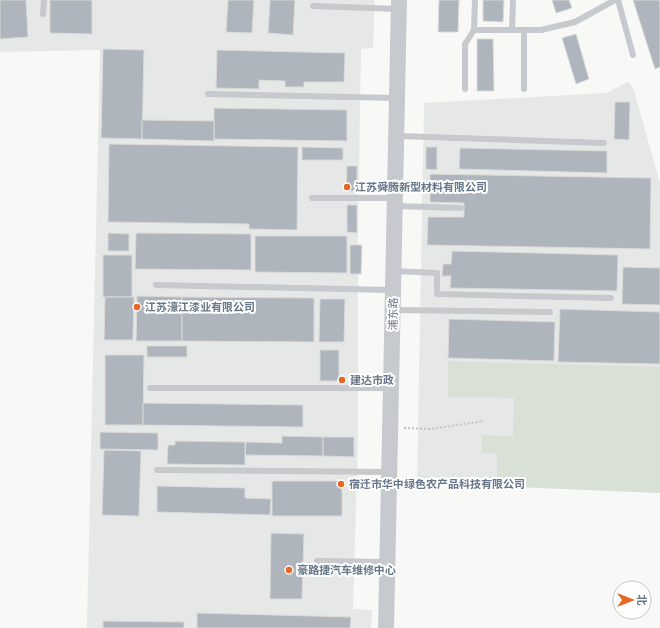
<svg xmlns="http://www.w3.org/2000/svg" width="660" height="628" viewBox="0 0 660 628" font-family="'IBM Plex Sans','Noto Sans SC',sans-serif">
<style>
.built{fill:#e6e8e7}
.green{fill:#d9e1d7}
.building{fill:#aeb5bc;stroke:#dadad8}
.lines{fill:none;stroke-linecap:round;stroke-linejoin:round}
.path{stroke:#c2c3c6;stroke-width:2;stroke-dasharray:2 2;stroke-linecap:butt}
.service{stroke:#c6c9cd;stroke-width:6}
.tertiary{stroke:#c6c9cd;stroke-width:16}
.poi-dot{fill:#e96625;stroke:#fff;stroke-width:1.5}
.labels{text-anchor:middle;stroke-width:4;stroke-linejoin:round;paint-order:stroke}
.poi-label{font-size:11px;font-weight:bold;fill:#677688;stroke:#fff;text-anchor:start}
.street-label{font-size:11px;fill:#677688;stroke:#fff}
</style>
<rect width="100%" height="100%" fill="#f8f9f6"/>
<g class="built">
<path d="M0 0H375L373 48 361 49 358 235V436L353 609 372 610 371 628H87L100 50 0 52Z"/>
<path d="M628 82 633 87 660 183V493L417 483 424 103 606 93Z"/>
</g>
<path class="green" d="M448 361 660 367V493L497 486V453H482V435L513 436 514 398 448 397Z"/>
<g class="building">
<path d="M0 0H26L28 37 0 39Z"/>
<path d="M50 0H92V34L50 33Z"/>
<path d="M228 0H254L252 33 226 32Z"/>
<path d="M270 0H295L293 35 268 33Z"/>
<path d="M439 0H459L458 32H438Z"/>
<path d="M483 0H504L503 22 483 21Z"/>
<path d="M552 0H569L572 8 556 13Z"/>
<path d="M633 0H660V67L655 69Z"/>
<path d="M576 34 589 79 576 84 562 38Z"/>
<path d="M477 39H493L494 91H477Z"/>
<path d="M103 49 144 50 142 139 101 138Z"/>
<path d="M217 50 345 53 344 82H304V87H285V81L259 80V89L216 88Z"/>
<path d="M615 102H630L629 140 614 139Z"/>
<path d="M214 108 347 110V141L214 139Z"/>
<path d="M142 120 214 121V141L142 139Z"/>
<path d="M109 144 298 147 297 230 249 229V224L108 222Z"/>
<path d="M302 147 343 148V160H302Z"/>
<path d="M426 147H437V170L426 169Z"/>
<path d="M460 148 607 151V173L459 169Z"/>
<path d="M347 166H357V191H346Z"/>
<path d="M430 174 651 178 650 249 427 245 428 217H464V203L430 202Z"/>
<path d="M347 205H357V233L347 232Z"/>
<path d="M108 233 129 234V251H108Z"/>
<path d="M136 233 251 234V270L135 269Z"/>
<path d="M255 236H347V273L255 272Z"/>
<path d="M350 245H362L361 274H350Z"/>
<path d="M452 251 618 255 617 291 450 288 451 276H442L443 264H451Z"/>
<rect x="103" y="255" width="29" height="42"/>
<path d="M623 267 660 268V305L622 304Z"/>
<path d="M137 296 182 297V341H136Z"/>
<path d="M105 297H134L133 340H104Z"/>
<path d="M182 297 314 298V342L182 341Z"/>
<path d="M320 299H345L344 342H319Z"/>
<path d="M560 309 660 312V364L558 362Z"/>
<path d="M449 319 555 322 554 361 448 358Z"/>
<rect x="147" y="346" width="40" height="11"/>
<rect x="320" y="350" width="19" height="31"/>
<path d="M105 355H144L143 425H105Z"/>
<path d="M143 403 303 405V427L143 425Z"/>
<path d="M100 432 158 433V450L100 449Z"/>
<path d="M282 436 323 437V456L245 455 246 442 282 443Z"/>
<path d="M323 437H354V457L323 456Z"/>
<path d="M175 441 245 442V465L167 464 168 445H175Z"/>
<path d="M104 450 141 451 139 516 102 515Z"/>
<rect x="272" y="481" width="70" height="35"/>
<path d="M157 486 245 488V498L271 499 270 515 157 512Z"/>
<path d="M271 533 304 534 302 599H270Z"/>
<path d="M197 613 351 617 350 628H197Z"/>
<path d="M103 621 184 622V628H103Z"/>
</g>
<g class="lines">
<path class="path" d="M404 428 431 429 484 421"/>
<g class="service">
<path d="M475 0 474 30H541L575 22 615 0"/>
<path d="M618 0 633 55"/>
<path d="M313 6 399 9"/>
<path d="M43 14 44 0"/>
<path d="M512 30 513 0"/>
<path d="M524 30V89"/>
<path d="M465 89V44L474 30"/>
<path d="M208 94 397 98"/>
<path d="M398 136 604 143"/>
<path d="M312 198H395"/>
<path d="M395 206 461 208"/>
<path d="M394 271 437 273V294L611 298"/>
<path d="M156 285 391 290"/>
<path d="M394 310 550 312"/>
<path d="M150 388H389"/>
<path d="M157 470 388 472"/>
<path d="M317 561 387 562"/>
</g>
<path class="tertiary" d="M386 628 399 0"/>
</g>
<g class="poi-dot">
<circle cx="347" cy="187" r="4"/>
<circle cx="137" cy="307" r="4"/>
<circle cx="342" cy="380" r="4"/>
<circle cx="341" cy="484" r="4"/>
<circle cx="289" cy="570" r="4"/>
</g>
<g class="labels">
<g class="poi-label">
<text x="355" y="191">江苏舜腾新型材料有限公司</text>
<text x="145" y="311">江苏濠江漆业有限公司</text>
<text x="350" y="384">建达市政</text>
<text x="349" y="488">宿迁市华中绿色农产品科技有限公司</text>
<text x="297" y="574">豪路捷汽车维修中心</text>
</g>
<g class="street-label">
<text transform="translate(393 314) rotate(-89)" y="4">浦东路</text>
</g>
</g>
<g transform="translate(632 600) rotate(90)"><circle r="19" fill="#ffffff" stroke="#c2c8cf"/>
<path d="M0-3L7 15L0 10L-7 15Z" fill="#e96625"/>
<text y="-6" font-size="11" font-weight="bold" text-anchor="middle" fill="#677688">北</text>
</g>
</svg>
